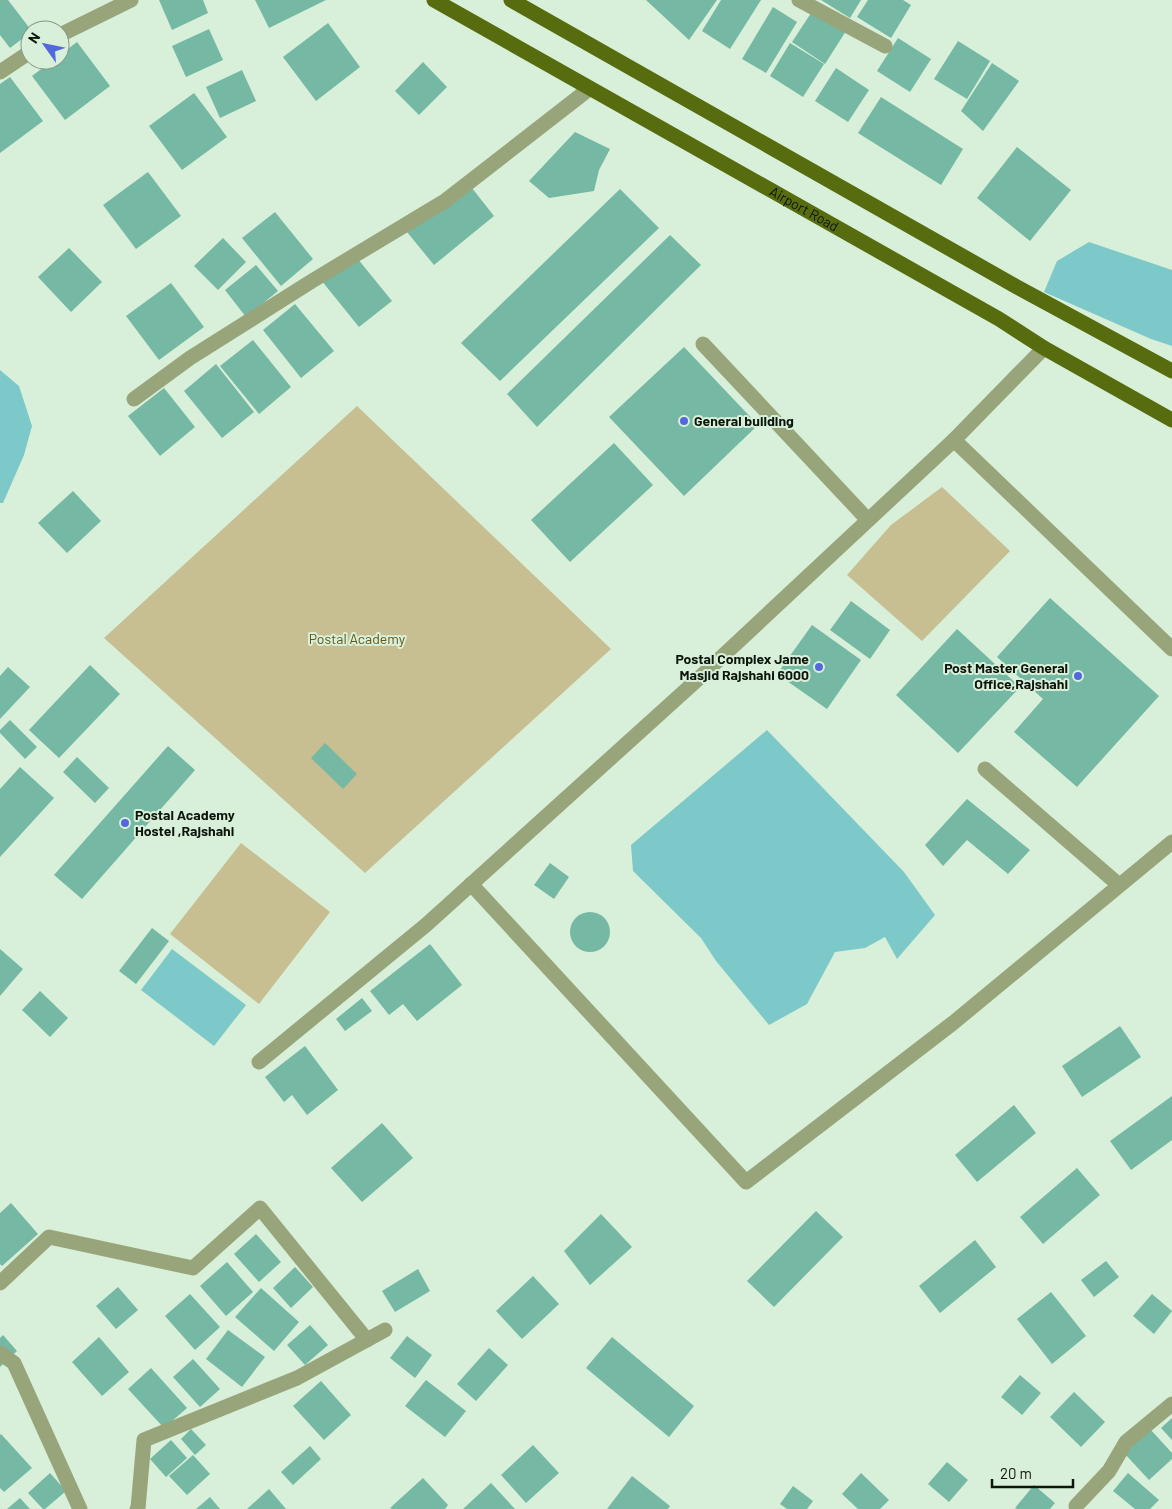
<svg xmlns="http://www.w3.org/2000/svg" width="1172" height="1509" viewBox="0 0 1172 1509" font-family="Barlow,sans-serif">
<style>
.green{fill:#c7be92}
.water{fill:#7dc9ca}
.building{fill:#75b8a3}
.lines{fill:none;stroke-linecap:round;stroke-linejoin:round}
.street{stroke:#98a57b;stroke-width:15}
.primary{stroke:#576c0e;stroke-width:15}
.poi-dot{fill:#5468dd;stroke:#d8f0d9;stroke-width:2}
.labels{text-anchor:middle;stroke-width:4;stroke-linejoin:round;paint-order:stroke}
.street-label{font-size:14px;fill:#0d150d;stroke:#d8f0d9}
.poi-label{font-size:14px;font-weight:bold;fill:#0d150d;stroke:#d8f0d9;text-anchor:start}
.park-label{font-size:14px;fill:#635513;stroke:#d8f0d9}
</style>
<rect width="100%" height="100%" fill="#d8f0d9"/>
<g class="green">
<path d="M357 406 611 649 365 873 104 638Z"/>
<path d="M942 487 1010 551 922 641 847 575 891 525Z"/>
<path d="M241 843 330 912 259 1004 170 934Z"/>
</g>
<g class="water">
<path d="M1089 242 1172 270V346L1151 339 1044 292 1057 261Z"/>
<path d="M0 370 19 386 32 426 24 455 3 503H0Z"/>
<path d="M767 730 904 872 935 915 897 959 885 937 865 948 835 952 807 1004 769 1025 716 961 701 938 633 871 631 845Z"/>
<path d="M172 949 246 1005 214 1046 141 990Z"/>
</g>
<g class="building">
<path d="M0 0H8L31 30 30 33 10 48 0 35Z"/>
<path d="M159 0H203L208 13 172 30Z"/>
<path d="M255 0H326L269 28Z"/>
<path d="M646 0H717L689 40Z"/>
<path d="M721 0H761L730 49 702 31Z"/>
<path d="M821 0H861L850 18Z"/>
<path d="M868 0H903L911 5 891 38 857 17Z"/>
<path d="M773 7 797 22 766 73 742 59Z"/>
<path d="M813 10 846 31 825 64 792 42Z"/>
<path d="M328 23 360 67 316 101 283 57Z"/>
<path d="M209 29 223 60 186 77 172 46Z"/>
<path d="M898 38 931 59 910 92 877 71Z"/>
<path d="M958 41 990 61 967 99 934 79Z"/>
<path d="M77 42 110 86 65 120 32 76 53 60H60V55Z"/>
<path d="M790 43 824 64 803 97 770 76Z"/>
<path d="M423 62 447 87 419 115 395 91Z"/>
<path d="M992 63 1019 81 983 131 961 111Z"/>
<path d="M836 68 869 90 848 122 815 101Z"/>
<path d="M242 70 256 101 220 118 206 87Z"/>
<path d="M10 77 43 121 0 153V84Z"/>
<path d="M194 93 227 137 182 170 149 126Z"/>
<path d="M881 97 963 149 941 185 858 133Z"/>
<path d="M575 132 610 149 599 170 594 191 549 198 529 181Z"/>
<path d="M1017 147 1071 190 1030 241 977 198Z"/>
<path d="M148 172 181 216 136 249 103 205Z"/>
<path d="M468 183 494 216 434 265 407 232Z"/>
<path d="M620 189 659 228 500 381 461 343Z"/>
<path d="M275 212 313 259 281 286 242 238Z"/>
<path d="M670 235 701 265 537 427 507 394Z"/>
<path d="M223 238 246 262 218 290 194 266Z"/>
<path d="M69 248 102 282 71 312 38 277Z"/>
<path d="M353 253 392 301 359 327 321 280Z"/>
<path d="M256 265 278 291 246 317 225 290Z"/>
<path d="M171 283 204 327 159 360 126 316Z"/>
<path d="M295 304 334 351 301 378 263 330Z"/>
<path d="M253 340 291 387 259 414 220 366Z"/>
<path d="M684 347 758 425 684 496 609 417Z"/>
<path d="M216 364 254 412 222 438 184 391Z"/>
<path d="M164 388 195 427 160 456 128 416Z"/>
<path d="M614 443 653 485 570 562 531 520Z"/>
<path d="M73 491 101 521 67 553 38 523Z"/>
<path d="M1050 598 1159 696 1077 787 1014 732 1043 699 997 657Z"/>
<path d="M851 601 890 630 870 659 830 630Z"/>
<path d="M812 625 861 660 827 709 777 674Z"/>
<path d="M957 629 1020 687 958 753 896 695Z"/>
<path d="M90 665 120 694 59 758 29 730Z"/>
<path d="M8 667 30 687 0 719V676Z"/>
<path d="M10 720 37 747 25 759 0 733V730Z"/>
<path d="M325 743 357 774 343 789 311 758Z"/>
<path d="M168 746 195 770 82 899 54 875Z"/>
<path d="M77 757 109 788 95 803 63 772Z"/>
<path d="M20 767 54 798 0 857V789Z"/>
<path d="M967 799 1030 850 1008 874 967 840 943 866 925 845Z"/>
<path d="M550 863 569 877 554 899 534 885Z"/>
<circle cx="590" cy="932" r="20"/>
<path d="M152 928 169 941 136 984 119 971Z"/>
<path d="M430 944 462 985 417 1021 403 1004 389 1015 370 991Z"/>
<path d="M0 949 23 969 0 996Z"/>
<path d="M40 991 68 1018 50 1037 22 1010Z"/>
<path d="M362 998 372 1011 345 1031 336 1019Z"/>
<path d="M1120 1026 1141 1057 1082 1097 1062 1066Z"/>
<path d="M305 1046 338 1090 307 1115 292 1095 284 1102 265 1077Z"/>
<path d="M1172 1096V1140L1131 1170 1110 1141Z"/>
<path d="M1014 1105 1036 1133 977 1182 955 1155Z"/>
<path d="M382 1123 413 1158 362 1202 331 1168Z"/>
<path d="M1077 1168 1100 1195 1043 1244 1020 1217Z"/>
<path d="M11 1203 38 1234 2 1266 0 1264V1213Z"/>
<path d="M816 1211 843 1237 774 1307 747 1281Z"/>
<path d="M601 1214 632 1247 590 1285 564 1251Z"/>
<path d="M256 1234 281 1262 259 1282 234 1254Z"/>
<path d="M975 1240 996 1267 940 1313 919 1286Z"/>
<path d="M1106 1261 1119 1277 1094 1297 1081 1280Z"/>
<path d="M227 1262 253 1292 226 1316 200 1286Z"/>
<path d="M295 1267 313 1287 291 1308 273 1288Z"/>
<path d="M418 1269 430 1291 395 1312 382 1291Z"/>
<path d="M533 1276 559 1304 522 1339 496 1311Z"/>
<path d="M118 1287 138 1310 116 1329 96 1306Z"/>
<path d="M261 1288 299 1322 274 1351 235 1317Z"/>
<path d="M1051 1292 1086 1336 1052 1364 1017 1319Z"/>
<path d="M190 1294 220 1327 195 1350 165 1316Z"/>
<path d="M1152 1294 1172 1311 1154 1334 1133 1316Z"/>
<path d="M310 1325 328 1345 305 1365 287 1345Z"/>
<path d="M228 1330 265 1357 242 1387 206 1359Z"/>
<path d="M3 1335 17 1351 0 1367V1338Z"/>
<path d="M407 1336 432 1355 415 1378 390 1358Z"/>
<path d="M99 1337 129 1372 102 1396 72 1362Z"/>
<path d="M612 1337 694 1406 669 1437 586 1368Z"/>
<path d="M489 1348 508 1365 476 1401 457 1384Z"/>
<path d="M193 1359 220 1389 200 1407 173 1377Z"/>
<path d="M151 1368 187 1408 164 1428 128 1389Z"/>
<path d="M1020 1375 1041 1393 1022 1415 1001 1397Z"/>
<path d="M426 1380 466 1411 445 1437 405 1406Z"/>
<path d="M321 1381 351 1415 324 1440 293 1406Z"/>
<path d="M1074 1392 1105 1422 1081 1447 1050 1417Z"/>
<path d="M1172 1418V1440L1161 1428Z"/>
<path d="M191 1429 206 1445 195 1455 181 1439Z"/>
<path d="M1150 1429 1172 1453V1459L1149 1480 1124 1453Z"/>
<path d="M1 1434 32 1468 4 1492 0 1488V1435Z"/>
<path d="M171 1440 187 1458 166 1477 150 1459Z"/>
<path d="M533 1445 559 1473 526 1503 501 1475Z"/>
<path d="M310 1446 321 1459 293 1485 281 1472Z"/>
<path d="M193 1455 210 1474 187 1495 169 1476Z"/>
<path d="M947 1462 968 1480 949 1502 928 1484Z"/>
<path d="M50 1473 66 1491 45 1509H43L28 1493Z"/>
<path d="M861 1473 889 1500 880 1509H858L842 1494Z"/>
<path d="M1128 1473 1159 1500 1150 1509H1135L1113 1491Z"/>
<path d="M632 1476 670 1506 668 1509H607Z"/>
<path d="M423 1478 448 1505 445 1509H392L390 1508Z"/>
<path d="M491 1483 515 1509H463Z"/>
<path d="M1034 1485 1055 1503 1050 1509H1017L1015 1508Z"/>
<path d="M793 1486 813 1501 807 1509H787L780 1504Z"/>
<path d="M269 1489 286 1509H247Z"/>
<path d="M210 1497 220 1509H196Z"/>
<path d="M20 1498 30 1509H7Z"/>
</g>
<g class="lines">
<g class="street">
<path d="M799 0 885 46"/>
<path d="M60 35 131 0"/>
<path d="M0 72 30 52"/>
<path d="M703 344 868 520"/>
<path d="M134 399 190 358 312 281 445 201 589 89"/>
<path d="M954 440 1172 649"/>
<path d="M985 769 1119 885"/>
<path d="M471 884 746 1182 953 1023 1172 842"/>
<path d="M259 1062 426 925 697 680 954 440 1044 348"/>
<path d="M0 1283 49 1237 193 1268 260 1208 367 1340"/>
<path d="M0 1353 14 1363 80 1509"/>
<path d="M1076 1506 1109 1471 1126 1442 1172 1404"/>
<path d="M137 1509 138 1508 144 1440 297 1378 385 1330"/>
</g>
<g class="primary">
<path id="s1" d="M434 0 999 319 1044 348 1172 420"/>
<path d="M511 0 1017 287 1172 371"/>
</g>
</g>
<g class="poi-dot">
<circle cx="684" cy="421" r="5"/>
<circle cx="819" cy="667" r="5"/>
<circle cx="1078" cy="676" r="5"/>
<circle cx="125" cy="823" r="5"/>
</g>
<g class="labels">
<g class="street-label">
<text dy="5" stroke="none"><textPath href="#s1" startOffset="425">Airport Road</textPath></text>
</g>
<g class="poi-label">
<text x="694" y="426">General building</text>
<text x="809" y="664" text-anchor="end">Postal Complex Jame<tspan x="809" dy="16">Masjid Rajshahi 6000</tspan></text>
<text x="1068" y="673" text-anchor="end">Post Master General<tspan x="1068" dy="16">Office,Rajshahi</tspan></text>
<text x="135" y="820">Postal Academy<tspan x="135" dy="16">Hostel ,Rajshahi</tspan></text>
</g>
<g class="park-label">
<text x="357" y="644">Postal Academy</text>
</g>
</g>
<g transform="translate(45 45) rotate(303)"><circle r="24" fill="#d8f0d9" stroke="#879887"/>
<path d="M0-4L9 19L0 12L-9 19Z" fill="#5468dd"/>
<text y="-8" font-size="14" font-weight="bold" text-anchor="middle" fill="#0d150d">N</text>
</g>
<path d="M992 1479v8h81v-8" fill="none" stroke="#0d150d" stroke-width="2.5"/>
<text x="1000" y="1479" font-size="15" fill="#0d150d" stroke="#d8f0d9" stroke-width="4" paint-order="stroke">20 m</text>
</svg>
